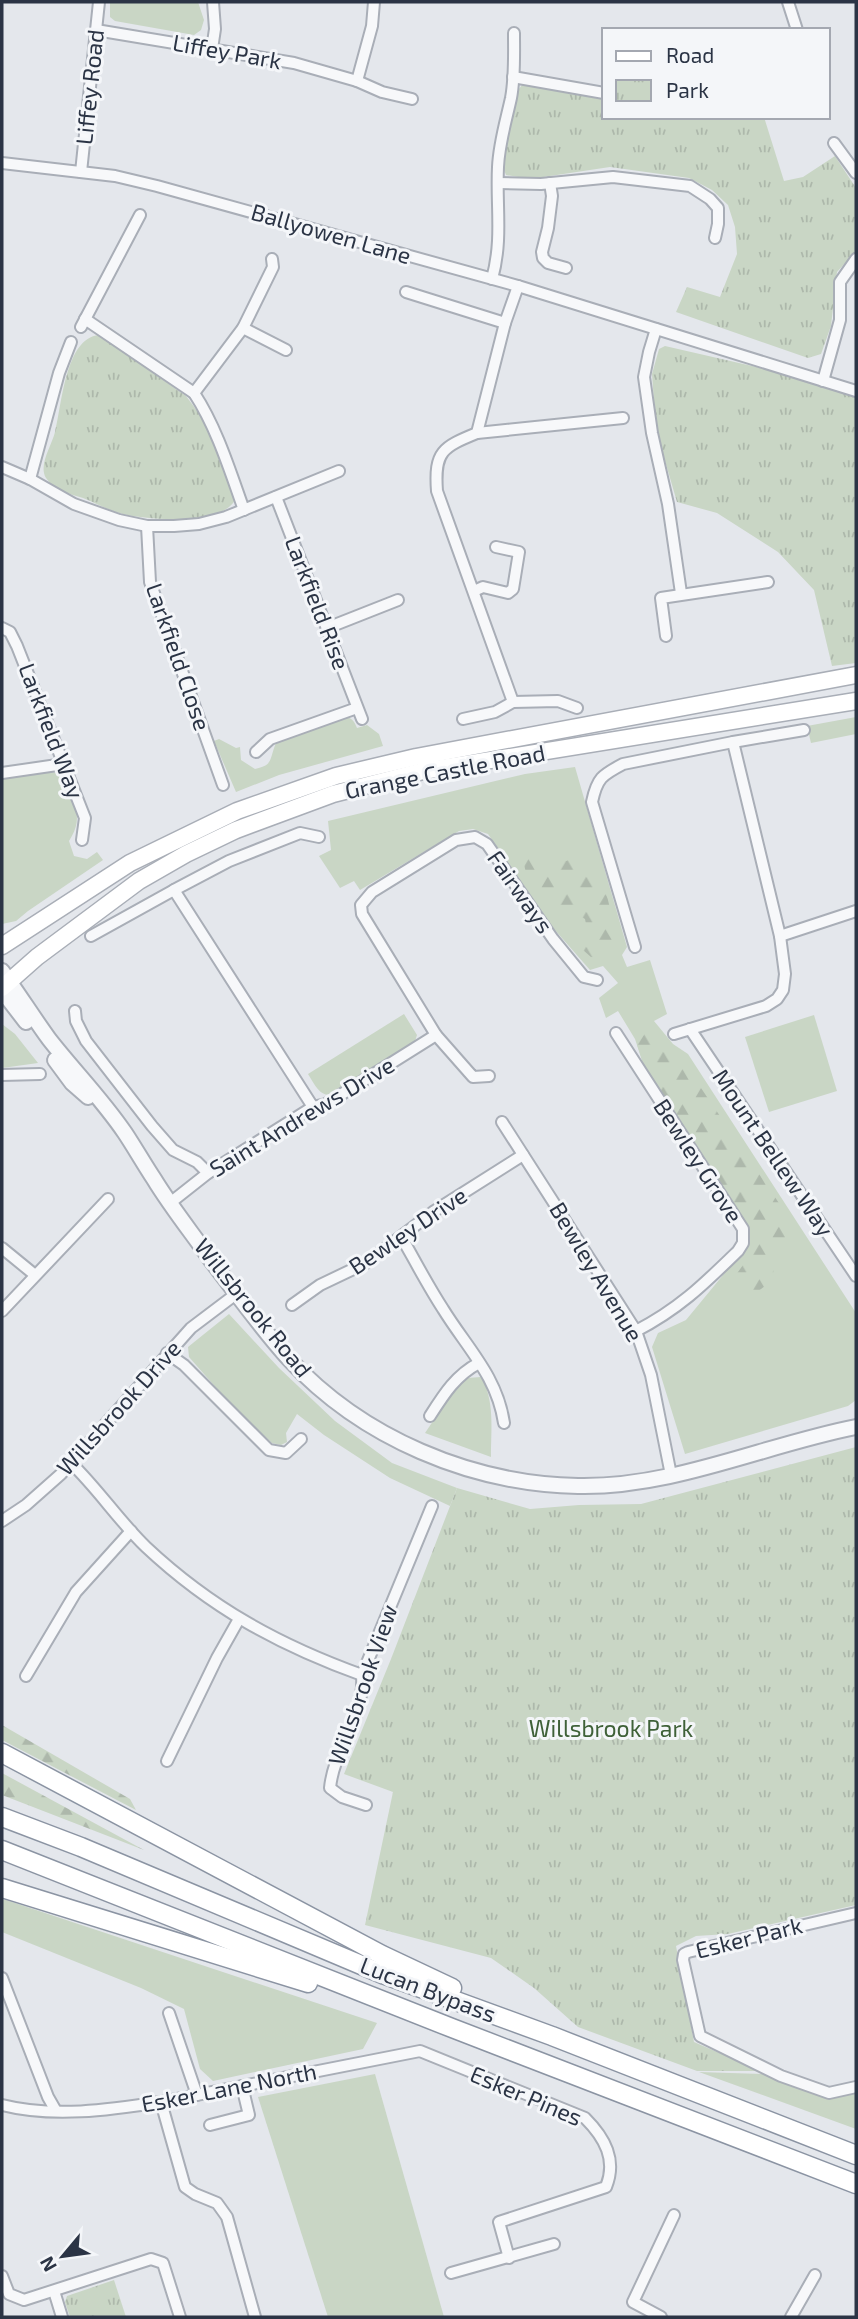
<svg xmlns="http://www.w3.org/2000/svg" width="858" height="2319" viewBox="0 0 858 2319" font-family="'Exo 2',sans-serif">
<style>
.grass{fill:#c9d6c5}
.forest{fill:url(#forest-firs)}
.park{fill:url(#park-tufts)}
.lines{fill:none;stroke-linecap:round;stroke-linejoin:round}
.minor-casing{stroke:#a9aeb7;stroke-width:14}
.tertiary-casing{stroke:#a9aeb7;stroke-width:18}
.secondary-casing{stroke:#a9aeb7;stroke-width:19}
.trunk-casing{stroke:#8b94a3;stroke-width:21}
.minor{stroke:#f7f8fa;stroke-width:10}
.tertiary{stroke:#f7f8fa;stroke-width:14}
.secondary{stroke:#fff;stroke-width:16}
.trunk{stroke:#fff;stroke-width:18}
.labels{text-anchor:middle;stroke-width:6;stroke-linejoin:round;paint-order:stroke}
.street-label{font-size:23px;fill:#2b3445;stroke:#f4f6f9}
.park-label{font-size:23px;fill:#3f6138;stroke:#f4f6f9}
</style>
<defs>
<pattern id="forest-firs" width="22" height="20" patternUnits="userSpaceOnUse" patternTransform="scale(1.75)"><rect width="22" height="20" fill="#c9d6c5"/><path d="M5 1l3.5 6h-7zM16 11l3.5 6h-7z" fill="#adb8ab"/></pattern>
<pattern id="park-tufts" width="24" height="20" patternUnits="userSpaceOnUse" patternTransform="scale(1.75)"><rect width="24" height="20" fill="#c9d6c5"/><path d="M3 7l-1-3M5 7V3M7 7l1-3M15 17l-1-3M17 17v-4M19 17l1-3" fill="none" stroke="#adb8ab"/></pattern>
</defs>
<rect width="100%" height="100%" fill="#e4e7ec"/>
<g class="grass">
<path d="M110 2H198L204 20 201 30 194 35 115 21 110 17Z"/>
<path d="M344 717C352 717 354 721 357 728L367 725 379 734 383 746 279 775 236 792 214 741 219 739 236 748 240 747 241 760 255 769C274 765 269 759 276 743Z"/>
<path d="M856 717V734L811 743 807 726Z"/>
<path d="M575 767 627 947 622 955 627 967 650 960 667 1014 654 1021 673 1044 688 1054 856 1313V1400L848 1406 685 1454 652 1347 658 1333 686 1320 742 1252 747 1243 645 1069 635 1039 618 1011 606 1018 599 998 618 983 603 966 590 970 554 929 488 834 473 829 459 831 360 890 354 881 340 888 319 856 331 850 328 821 525 774Z"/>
<path d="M50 772 59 773C71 799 87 814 69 841L74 856 87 859 97 852 103 860 28 911 16 921 2 924V778Z"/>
<path d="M404 1014 417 1035 415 1041 331 1095C319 1096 314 1083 308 1074Z"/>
<path d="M814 1015 837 1091 769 1112 745 1037Z"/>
<path d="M2 1024 15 1034 38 1063 2 1068Z"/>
<path d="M229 1314 279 1368 335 1421 392 1463 457 1488 450 1506 390 1478 324 1435 297 1414 286 1433 287 1442 281 1445 272 1443 233 1407 189 1357 188 1347Z"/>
<path d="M481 1377C495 1400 491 1430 491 1457L425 1433 454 1390 467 1378Z"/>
<path d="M2 1899 12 1902 377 2023 363 2049 213 2081 200 2069 184 2009 141 1988 2 1932Z"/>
<path d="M699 2072 762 2074 829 2096 856 2091V2129Z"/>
<path d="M375 2074 444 2317H328L258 2097Z"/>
</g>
<g class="forest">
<path d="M535 841 536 851 566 861 576 857 593 856 605 888 619 945 615 955 629 977 620 979 602 959 591 957 583 950 588 934 585 919 574 912 565 915 558 908 559 896 542 893 526 873 519 842Z"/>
<path d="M648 1029 682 1060 787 1215 794 1231 774 1249 773 1280 753 1295C746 1292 733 1290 733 1279L748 1258 753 1243 645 1069 637 1045Z"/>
<path d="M2 1725 130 1799 136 1810 2 1740Z"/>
<path d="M2 1773 144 1850 2 1795Z"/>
</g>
<g class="park">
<path d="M536 84 604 97V117H764L784 181 803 177 835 156 856 188V251L837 272 831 326 821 354 808 358 676 312 687 287 720 297 737 254 735 227 728 205 712 190 689 178 610 167 530 179 506 175 504 170C506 144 504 106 522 85Z"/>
<path d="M99 335 186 396 201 416 233 487 235 500C221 526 148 520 123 514 109 511 96 503 83 498 70 494 54 490 46 478 38 465 52 445 55 432 62 406 65 338 99 335Z"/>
<path d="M665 346 770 370 856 395V663L832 666 814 590 778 552 717 513 677 502 656 430 652 374 659 349Z"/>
<path d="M856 1447V1905L728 1934 696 1936 676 1946 694 2042 761 2071H697L578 2027 534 1988 491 1958 365 1925 393 1792 344 1774 391 1659 457 1488 530 1509 579 1505 641 1504Z"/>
<path d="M114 2280 126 2317H70L65 2302 67 2296Z"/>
</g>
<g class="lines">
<g class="minor-casing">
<g id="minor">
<path d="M788 2 797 30"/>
<path d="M96 30 294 63 357 81 382 92 412 99"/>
<path d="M212 49 215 29 213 2"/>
<path d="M513 77 604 93"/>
<path d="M357 81 372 26 374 2"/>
<path d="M834 143 856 173"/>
<path d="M2 163 115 176 157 186 518 286 856 391"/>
<path d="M81 172 99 2"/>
<path d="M498 183 541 184 613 177 690 186 710 199 718 208V224L715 238"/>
<path d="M550 183 552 196 548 228 542 252 543 258 548 263 566 268"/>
<path d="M492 279C503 239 496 206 498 167 499 143 506 121 511 98 515 77 514 55 514 33"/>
<path d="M406 292 505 323"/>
<path d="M85 319 194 393C217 428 230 471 244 510"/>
<path d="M81 327 140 215"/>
<path d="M243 328 286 350"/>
<path d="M656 329 649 352 644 377 652 433 668 504 681 593"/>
<path d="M823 381 840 320V282L856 259"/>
<path d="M194 393 243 328 273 267 272 259"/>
<path d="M477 433 623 418"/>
<path d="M2 467 30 479 74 504 119 520 147 526H174L199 524 226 517 339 471"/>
<path d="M30 479 59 373 71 342"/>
<path d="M276 497 362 719"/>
<path d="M147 526 150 582 223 785"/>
<path d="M474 591 483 587 508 593 513 589 519 552 496 547"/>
<path d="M2 628 10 632 17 646 85 818 82 840"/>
<path d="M327 628 398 600"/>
<path d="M666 636 661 598 768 582"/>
<path d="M513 702 437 491C434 451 443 447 477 433L505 323 518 286"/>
<path d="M463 719 495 712 513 702 558 701 577 708"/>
<path d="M256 752 270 739 357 708"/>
<path d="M2 773 64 764"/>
<path d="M174 890 229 861 300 833 319 837"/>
<path d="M91 936 174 890 313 1107"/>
<path d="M780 936 856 911"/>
<path d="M635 947 592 802C597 778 602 775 623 764L733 742 804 730"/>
<path d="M75 1011 76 1021 86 1041 152 1126 173 1150 197 1162 208 1173"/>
<path d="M690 1029 856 1276"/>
<path d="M616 1033 743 1229V1243L738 1251C704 1284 679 1309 636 1331"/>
<path d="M674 1034 766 1006 777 999 783 990 785 974 780 936 733 742"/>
<path d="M436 1035 473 1077 489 1076"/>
<path d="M2 1075 40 1074"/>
<path d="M502 1122 636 1331 651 1375 671 1475"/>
<path d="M170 1203 208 1173 313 1107 326 1104 436 1035 362 914 361 905 372 892 456 840 475 837 487 844 553 939 584 977 597 980"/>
<path d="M402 1238C415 1261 428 1286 443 1309 467 1348 497 1376 504 1423"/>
<path d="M2 1248 35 1275"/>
<path d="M292 1305 320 1285 366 1263 433 1212 523 1155"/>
<path d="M2 1311 108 1199"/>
<path d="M167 1353 184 1365 269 1450 286 1453 301 1439"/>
<path d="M430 1416C444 1394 456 1375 479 1363"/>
<path d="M71 1463C98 1489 119 1521 146 1547 211 1608 279 1645 362 1675"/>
<path d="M2 1521 26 1505 61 1474 191 1328 236 1294"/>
<path d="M26 1676 76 1592 131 1531"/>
<path d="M167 1761 217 1658 239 1619"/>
<path d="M366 1805 342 1797 330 1788C334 1747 365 1719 362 1675L432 1506"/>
<path d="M856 1913 688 1952 684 1954 683 1960 700 2036 781 2076 829 2093 856 2087"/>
<path d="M2 1978 48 2097 56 2111"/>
<path d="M169 2013 197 2095"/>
<path d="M161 2102 185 2187 195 2194 217 2203 227 2217 255 2317"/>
<path d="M2 2105C53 2118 109 2110 161 2102L420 2051 585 2118C605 2138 617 2160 606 2187L499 2222 509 2258"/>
<path d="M210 2125 249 2115 242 2086"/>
<path d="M451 2273 554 2244"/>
<path d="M2 2276 9 2294 24 2300 151 2259 163 2263 180 2317"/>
<path d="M54 2291 62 2317"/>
<path d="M661 2317 633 2302 674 2215"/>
<path d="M791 2317 815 2275"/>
</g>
</g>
<g class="tertiary-casing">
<g id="tertiary">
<path d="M2 971C18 993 33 1017 49 1039 74 1071 102 1099 125 1133 135 1148 144 1164 154 1179 171 1207 192 1233 211 1260 236 1293 261 1328 289 1359 362 1438 471 1484 578 1486 673 1488 764 1445 856 1427"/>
<path d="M2 997 6 996 26 1022"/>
<path d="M55 1060 72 1083 88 1097"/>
</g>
</g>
<g class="secondary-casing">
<g id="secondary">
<path d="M2 946 130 863 237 811 336 776 416 757 856 675"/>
<path d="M2 988 37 957 139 881 186 854 236 830 333 794 423 771 856 701"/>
</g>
</g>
<g class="trunk-casing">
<g id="trunk">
<path d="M2 1753 382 1955 452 1988"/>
<path d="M2 1817 81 1847 385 1975 552 2036 856 2155"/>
<path d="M2 1850 452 2028 856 2184"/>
<path d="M2 1888 308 1983"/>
</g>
</g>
<use href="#minor" class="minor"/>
<use href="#tertiary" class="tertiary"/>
<use href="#secondary" class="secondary"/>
<use href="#trunk" class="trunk"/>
</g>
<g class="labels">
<g class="street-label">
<text transform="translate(227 52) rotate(10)" y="8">Liffey Park</text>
<text transform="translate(90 87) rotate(-84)" y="8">Liffey Road</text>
<text transform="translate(331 234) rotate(16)" y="8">Ballyowen Lane</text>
<text transform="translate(317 603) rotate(69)" y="8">Larkfield Rise</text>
<text transform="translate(178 657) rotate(71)" y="8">Larkfield Close</text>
<text transform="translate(51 731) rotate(69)" y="8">Larkfield Way</text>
<text transform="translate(445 772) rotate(-11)" y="8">Grange Castle Road</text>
<text transform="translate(520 892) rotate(55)" y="8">Fairways</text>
<text transform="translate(302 1117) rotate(-31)" y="8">Saint Andrews Drive</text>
<text transform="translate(773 1153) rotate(56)" y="8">Mount Bellew Way</text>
<text transform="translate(698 1161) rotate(57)" y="8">Bewley Grove</text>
<text transform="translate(408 1231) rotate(-34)" y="8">Bewley Drive</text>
<text transform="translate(596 1272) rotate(59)" y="8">Bewley Avenue</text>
<text transform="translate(253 1308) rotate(51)" y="8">Willsbrook Road</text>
<text transform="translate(119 1408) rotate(-48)" y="8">Willsbrook Drive</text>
<text transform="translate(363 1685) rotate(-71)" y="8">Willsbrook View</text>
<text transform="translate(749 1938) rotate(-14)" y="8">Esker Park</text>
<text transform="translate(428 1990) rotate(21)" y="8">Lucan Bypass</text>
<text transform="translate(229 2088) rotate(-11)" y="8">Esker Lane North</text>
<text transform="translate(526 2096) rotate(23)" y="8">Esker Pines</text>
</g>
<g class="park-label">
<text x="611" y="1737">Willsbrook Park</text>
</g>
</g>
<rect width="858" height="2319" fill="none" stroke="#2b3445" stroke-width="7"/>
<rect x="602" y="28" width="228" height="91" fill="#f4f6f9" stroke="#a4a8b1" stroke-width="2"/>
<rect x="616" y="51" width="35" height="10" fill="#ffffff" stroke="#a4a8b1" stroke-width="2"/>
<text x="666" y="63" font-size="21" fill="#2b3445">Road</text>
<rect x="616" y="80" width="35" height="21" fill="url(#park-tufts)" stroke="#a4a8b1" stroke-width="2"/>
<text x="666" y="98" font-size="21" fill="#2b3445">Park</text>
<g transform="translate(63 2256) rotate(241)" stroke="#f4f6f9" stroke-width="5" paint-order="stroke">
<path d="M0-5L12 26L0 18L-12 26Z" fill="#2b3445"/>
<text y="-10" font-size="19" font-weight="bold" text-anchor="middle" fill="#2b3445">N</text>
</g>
</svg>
